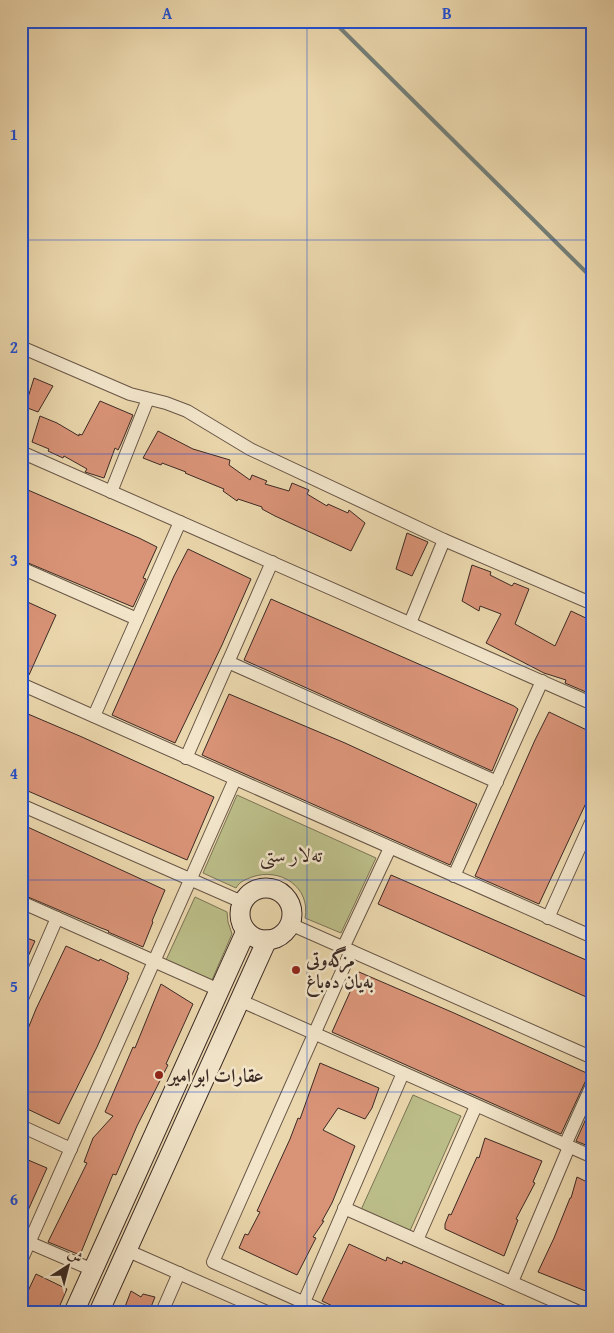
<svg xmlns="http://www.w3.org/2000/svg" width="614" height="1333" viewBox="0 0 614 1333" font-family="'Gentium Book Plus',Amiri,serif">
<style>
.green{fill:#bbbd88;stroke:#7b7456}
.lines{fill:none;stroke-linecap:round;stroke-linejoin:round}
.stream{stroke:#737f79;stroke-width:4}
.building{fill:#d99377;stroke:#3b2a24}
.street-casing{stroke:#675546;stroke-width:14}
.secondary-casing{stroke:#3b2a24;stroke-width:21}
.street{stroke:#f2e5ca;stroke-width:12}
.secondary{stroke:#f2e5ca;stroke-width:19}
.grid{fill:none;stroke:#1d4ed8;stroke-width:1;stroke-opacity:0.55}
.poi-dot{fill:#8f2418;stroke:#f2e5ca;stroke-width:2}
.labels{text-anchor:middle;stroke-width:5;stroke-linejoin:round;paint-order:stroke}
.poi-label{font-size:19px;font-weight:bold;fill:#3b2a24;stroke:#f2e5ca;text-anchor:start}
.neighbourhood-label{font-size:20px;fill:#3b2a24;stroke:#f2e5ca}
.neatline{fill:none;stroke:#1d4ed8;stroke-width:2}
.grid-label{font-size:16px;text-anchor:middle;font-weight:bold;fill:#1d4ed8}
</style>
<rect width="100%" height="100%" fill="#ebd7ad"/>
<filter id="stains"><feTurbulence type="fractalNoise" baseFrequency=".004" numOctaves="4"/><feColorMatrix values="0 0 0 0 .2 0 0 0 0 .09 0 0 0 0 .02 0 0 0 .5 -.17"/></filter>
<radialGradient id="worn" r=".72"><stop offset=".6" stop-color="#630" stop-opacity="0"/><stop offset="1" stop-color="#630" stop-opacity=".3"/></radialGradient>
<g class="green">
<path d="M237 795 376 858 341 933 305 918C311 887 280 867 252 877 245 880 240 881 236 888L203 873Z"/>
<path d="M195 897 227 912 228 922 232 934 212 980 166 960Z"/>
<path d="M413 1095 461 1116 409 1233 360 1212Z"/>
</g>
<g class="lines">
<path class="stream" d="M333 21 593 279"/>
</g>
<g class="building">
<path d="M34 378 53 386 38 412 25 407Z"/>
<path d="M100 401 133 415 121 444 118 450 115 448 104 478 85 472 87 469 64 456 63 458 48 451 49 449 32 442 40 416 57 423 79 436V434L82 435Z"/>
<path d="M158 431 193 449 230 460 229 465 250 480 252 475 267 481 265 484 289 491 292 483 309 490 307 494 327 506 328 504 348 513 349 510 365 523 351 551 275 516 262 509V507L238 499 237 501 223 491 224 489 185 473 186 472 162 463 161 465 143 458Z"/>
<path d="M21 487 139 538 157 547 143 578 146 579 133 607 21 560Z"/>
<path d="M407 533 428 542 412 576 396 569Z"/>
<path d="M188 549 251 579 222 645 175 743 112 715 174 576Z"/>
<path d="M472 565 491 572 490 575 512 586 514 583 529 589 515 624 555 646 571 611 588 619 587 621 593 623V650L589 659 593 661V695L565 683 566 680 544 673 486 643 501 614 480 606 479 611 462 601Z"/>
<path d="M21 599 56 615 29 675 21 672Z"/>
<path d="M271 599 514 706 518 709 492 771 244 660Z"/>
<path d="M229 694 345 743 477 804 450 865 202 755Z"/>
<path d="M21 711 82 737 214 797 187 860 21 788Z"/>
<path d="M549 712 593 733V788L539 904 475 876 535 740Z"/>
<path d="M21 824 165 890 152 921 153 922 143 947 108 932 109 931 101 928 21 894Z"/>
<path d="M391 875 593 963V1000L378 904Z"/>
<path d="M21 936 35 941 21 972Z"/>
<path d="M66 946 99 961 100 959 129 973 127 977 128 978 97 1047 59 1124 21 1106V1046L36 1009Z"/>
<path d="M359 972 454 1013 591 1075 586 1080 561 1134 332 1032Z"/>
<path d="M161 984 193 1004 166 1064 168 1065 137 1126 116 1175 113 1174 80 1255 48 1242 87 1163 84 1162 93 1138 113 1116 105 1112 133 1047 135 1048Z"/>
<path d="M320 1063 379 1088 372 1108 365 1119 338 1108 323 1130 355 1146 332 1203 322 1221H324L313 1237 316 1238 297 1275 239 1248 245 1234 248 1235 260 1212 257 1211 290 1139 298 1118 300 1119Z"/>
<path d="M593 1103V1148L576 1141Z"/>
<path d="M485 1138 542 1161 533 1182 535 1183 516 1219 518 1220 504 1256 445 1229V1224L449 1214 451 1215 477 1157 479 1158Z"/>
<path d="M21 1157 47 1168 21 1226Z"/>
<path d="M577 1177 593 1185V1218L587 1230 593 1232V1294L538 1272 554 1238 570 1198H571Z"/>
<path d="M349 1244 386 1261 387 1257 402 1264 403 1261 408 1263 520 1312H438L431 1308 427 1312H345L322 1301Z"/>
<path d="M36 1274 67 1289 57 1312H21V1306Z"/>
<path d="M131 1291 141 1297 143 1294 155 1297 149 1312H123Z"/>
</g>
<g class="lines">
<g class="street-casing">
<g id="street">
<path d="M21 347 130 394 166 403 187 411 250 449 444 540 593 604"/>
<path d="M21 452 593 704"/>
<path d="M111 492 148 399"/>
<path d="M21 568 137 619"/>
<path d="M410 623 444 540"/>
<path d="M228 662 497 782"/>
<path d="M21 684 593 937"/>
<path d="M94 716 180 522"/>
<path d="M186 758 272 562"/>
<path d="M21 805 242 902"/>
<path d="M454 876 542 681"/>
<path d="M21 902 219 990"/>
<path d="M548 918 593 818"/>
<path d="M290 924 593 1058"/>
<path d="M343 948 390 848"/>
<path d="M239 1000 593 1157"/>
<path d="M21 1001 57 918"/>
<path d="M21 1126 71 1149"/>
<path d="M565 1145 593 1083"/>
<path d="M344 1208 579 1312"/>
<path d="M21 1239 93 1270"/>
<path d="M417 1240 476 1106"/>
<path d="M126 1250 267 1312"/>
<path d="M21 1261 235 779"/>
<path d="M512 1282 569 1147"/>
<path d="M304 1302 403 1073"/>
<path d="M162 1312 179 1273"/>
<path d="M325 1312 213 1262 351 951"/>
</g>
</g>
<g class="secondary-casing">
<g id="secondary">
<circle cx="266" cy="914" r="26"/>
<path d="M74 1312 246 931"/>
<path d="M99 1312 267 940"/>
</g>
</g>
<use href="#street" class="street"/>
<use href="#secondary" class="secondary"/>
</g>
<path class="grid" d="M307 21V1312M21 240H593M21 454H593M21 666H593M21 880H593M21 1092H593"/>
<g class="poi-dot">
<circle cx="296" cy="970" r="5"/>
<circle cx="159" cy="1075" r="5"/>
</g>
<g class="labels">
<g class="poi-label">
<text x="306" y="966">مزگەوتی<tspan x="306" dy="22">بەیان دەباغ</tspan></text>
<text x="169" y="1082">عقارات ابو امير</text>
</g>
<g class="neighbourhood-label">
<text x="291" y="862">ته‌لار ستی</text>
</g>
</g>
<rect width="614" height="1333" fill="none" stroke="#ebd7ad" stroke-width="55"/>
<g transform="translate(68 1266) rotate(36)" stroke="#f2e5ca" stroke-width="4" paint-order="stroke">
<path d="M0-4L9 19L0 12L-9 19Z" fill="#3b2a24"/>
<text y="-8" font-size="14" font-weight="bold" text-anchor="middle" fill="#3b2a24">ش</text>
</g>
<rect x="28" y="28" width="558" height="1278" class="neatline"/>
<g class="grid-label">
<text x="167" y="19">A</text>
<text x="447" y="19">B</text>
<text x="14" y="140">1</text>
<text x="14" y="353">2</text>
<text x="14" y="566">3</text>
<text x="14" y="779">4</text>
<text x="14" y="992">5</text>
<text x="14" y="1205">6</text>
</g>
<rect width="100%" height="100%" filter="url(#stains)"/>
<rect width="100%" height="100%" fill="url(#worn)"/>
</svg>
